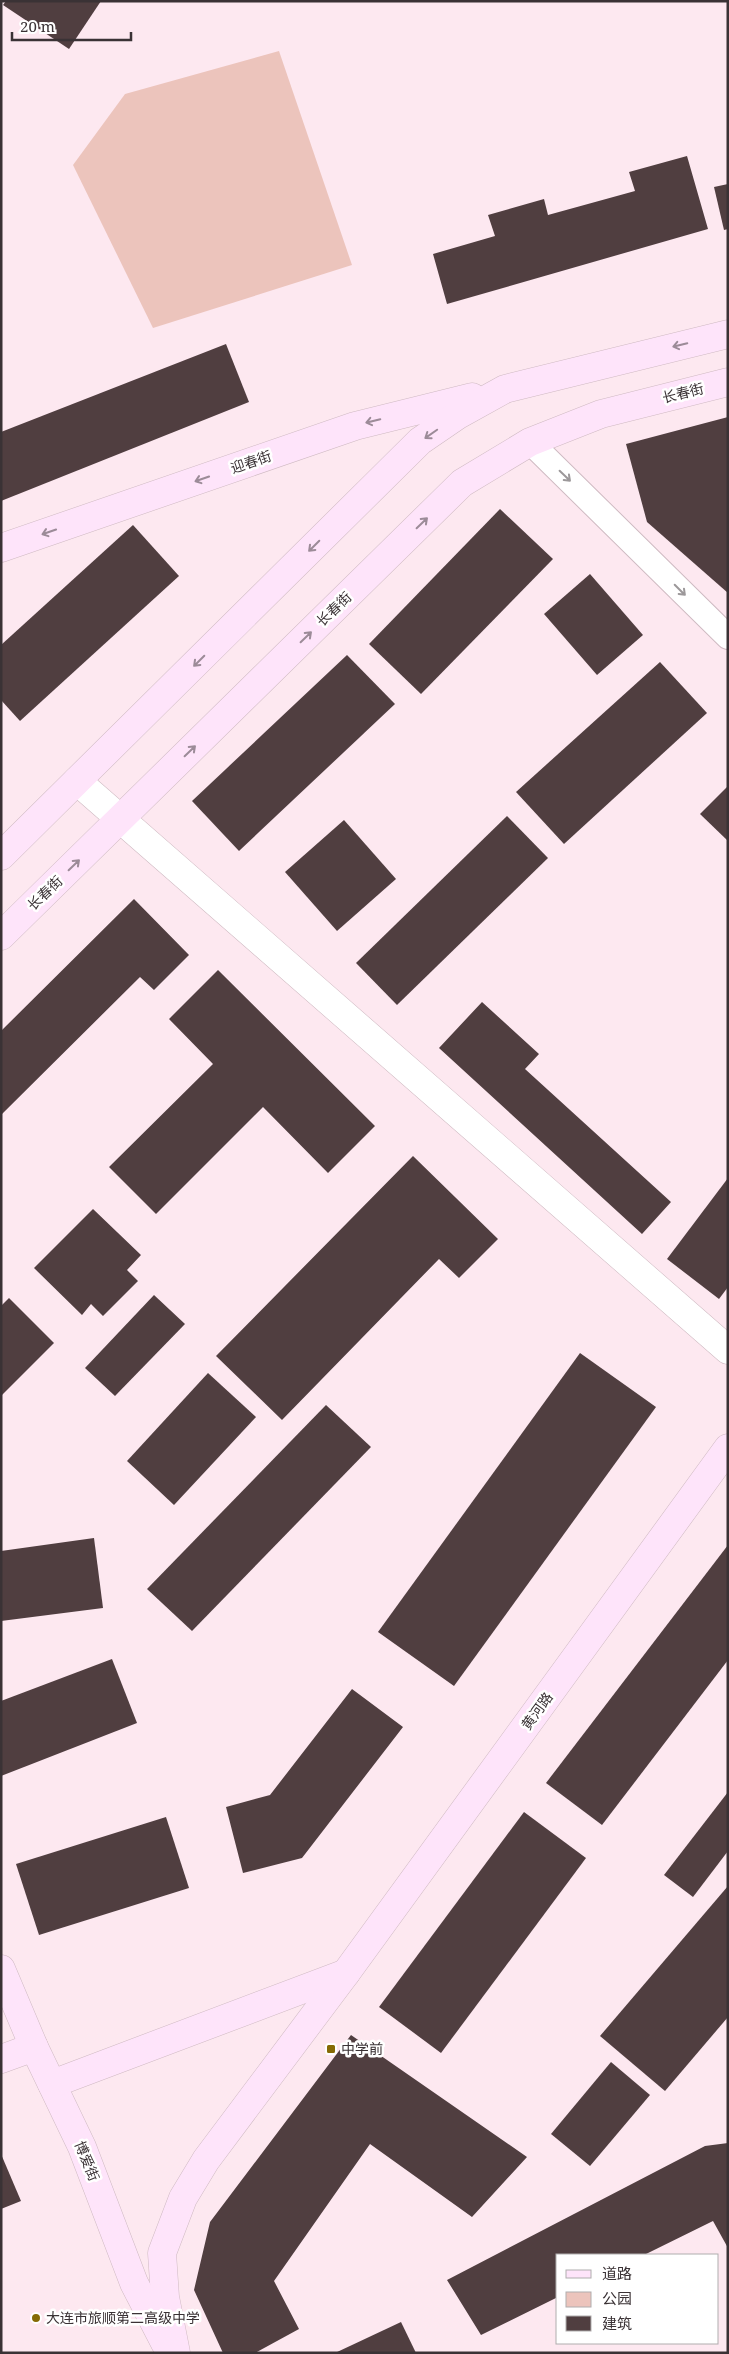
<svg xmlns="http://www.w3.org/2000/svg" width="729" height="2354" viewBox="0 0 729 2354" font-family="'Noto Serif','Noto Sans SC',serif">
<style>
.green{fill:#ecc4bc}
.building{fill:#503e40}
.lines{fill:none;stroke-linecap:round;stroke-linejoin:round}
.lane-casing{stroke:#cfbac2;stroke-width:26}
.street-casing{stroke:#cfbac2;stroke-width:29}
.secondary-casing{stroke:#cfbac2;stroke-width:29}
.lane{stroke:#fff;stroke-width:24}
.street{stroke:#fff;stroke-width:28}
.secondary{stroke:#fee4fa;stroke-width:28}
.oneway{stroke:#9c8b98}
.oneway2{stroke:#9c989a}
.poi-dot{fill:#856a04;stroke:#fff;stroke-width:2}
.labels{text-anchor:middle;stroke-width:5;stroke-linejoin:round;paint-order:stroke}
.street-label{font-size:14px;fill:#3a3235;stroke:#fff}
.poi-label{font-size:14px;fill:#3a3235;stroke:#fff;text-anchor:start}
</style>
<rect width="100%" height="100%" fill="#fde8f0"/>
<path class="green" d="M279 51 352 265 153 328 73 165 125 94Z"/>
<g class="building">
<path d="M6 1H101L69 49 3 5Z"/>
<path d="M687 156 708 229 447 304 433 254 495 236 488 215 544 199 548 215 635 191 629 172Z"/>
<path d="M728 184V229L724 230 714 187Z"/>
<path d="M226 344 249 402 1 501V432Z"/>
<path d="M728 417V593L647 522 626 444Z"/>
<path d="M500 509 553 559 421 694 369 644Z"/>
<path d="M133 525 179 576 20 721 1 700V645Z"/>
<path d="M590 574 643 635 597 675 544 614Z"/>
<path d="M347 655 395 704 239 851 192 801Z"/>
<path d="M660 662 707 713 564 844 516 792Z"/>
<path d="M728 786V841L700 814Z"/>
<path d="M507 816 548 858 397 1005 356 963Z"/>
<path d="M344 820 396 879 337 931 285 872Z"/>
<path d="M134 899 189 955 154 990 140 977 1 1115V1031Z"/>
<path d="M218 970 375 1126 328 1173 263 1107 156 1214 109 1167 213 1064 169 1019Z"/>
<path d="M482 1002 539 1054 525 1069 671 1202 642 1234 439 1048Z"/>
<path d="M413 1156 498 1239 459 1278 439 1259 282 1420 216 1356Z"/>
<path d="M728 1178V1287L719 1299 667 1259Z"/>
<path d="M93 1209 141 1255 127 1270 138 1281 103 1316 91 1304 82 1315 34 1268Z"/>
<path d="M154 1295 185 1324 115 1396 85 1368Z"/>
<path d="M9 1298 54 1343 1 1396V1306Z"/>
<path d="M580 1353 656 1407 454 1686 378 1632Z"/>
<path d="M208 1373 256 1417 174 1505 127 1461Z"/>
<path d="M326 1405 371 1447 192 1631 147 1589Z"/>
<path d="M94 1538 103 1608 1 1621V1551Z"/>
<path d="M728 1545V1660L602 1825 546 1783Z"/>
<path d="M112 1659 137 1723 1 1776V1701Z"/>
<path d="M352 1689 403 1727 302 1858 243 1873 226 1807 270 1795Z"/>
<path d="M728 1792V1851L693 1897 664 1875Z"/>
<path d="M524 1812 586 1858 441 2053 379 2007Z"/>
<path d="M166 1817 189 1888 39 1935 16 1864Z"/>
<path d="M728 1886V2017L665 2091 600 2036Z"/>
<path d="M351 2035 527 2157 472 2217 370 2144 274 2281 299 2329 255 2353H223L194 2290 210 2222Z"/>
<path d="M611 2062 650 2095 590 2166 551 2134Z"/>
<path d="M728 2143V2248L713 2221 644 2255H558V2297L481 2335 447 2280 705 2146Z"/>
<path d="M1 2154 21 2201 1 2209Z"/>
<path d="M401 2322 416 2353H335Z"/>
</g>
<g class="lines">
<g class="lane-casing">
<path id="lane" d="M530 442 728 637"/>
</g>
<g class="street-casing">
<path id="street" d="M77 781 728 1350"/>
</g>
<g class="secondary-casing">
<g id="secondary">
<path d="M1 548 355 426 472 397"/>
<path d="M1 856 420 441 458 415 505 389 728 334"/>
<path d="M1 936 462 483 530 442 601 414 728 382"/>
<path d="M1 1969 34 2047 82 2147 134 2283 165 2343"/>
<path d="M1 2059 34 2047"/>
<path d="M52 2084 346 1973"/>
<path d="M176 2353 165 2297 162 2253 183 2198 206 2160 346 1973 728 1448"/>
</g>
</g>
<use href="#lane" class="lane"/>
<use href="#street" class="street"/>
<use href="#secondary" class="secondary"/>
</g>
<defs><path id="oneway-shaft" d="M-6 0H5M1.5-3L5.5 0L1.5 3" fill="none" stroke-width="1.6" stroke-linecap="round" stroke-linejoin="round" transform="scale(1.25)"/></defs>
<g class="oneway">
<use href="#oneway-shaft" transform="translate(680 345) rotate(166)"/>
<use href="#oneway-shaft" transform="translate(373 421) rotate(166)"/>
<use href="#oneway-shaft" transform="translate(431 434) rotate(145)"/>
<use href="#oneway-shaft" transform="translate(202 479) rotate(161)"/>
<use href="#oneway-shaft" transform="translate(422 523) rotate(-44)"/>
<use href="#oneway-shaft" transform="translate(49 532) rotate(161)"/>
<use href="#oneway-shaft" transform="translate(314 546) rotate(135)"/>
<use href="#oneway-shaft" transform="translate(306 637) rotate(-44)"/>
<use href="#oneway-shaft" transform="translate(199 661) rotate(135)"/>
<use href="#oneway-shaft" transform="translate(190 751) rotate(-44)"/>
<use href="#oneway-shaft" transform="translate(74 865) rotate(-44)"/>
</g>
<g class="oneway2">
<use href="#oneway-shaft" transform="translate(565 476) rotate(44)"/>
<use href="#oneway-shaft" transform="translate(680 590) rotate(45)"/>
</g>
<g class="poi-dot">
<rect x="326" y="2044" width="10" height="10" rx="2.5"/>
<circle cx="36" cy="2318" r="5"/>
</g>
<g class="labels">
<g class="street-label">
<text transform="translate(683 393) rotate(-14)" y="5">长春街</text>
<text transform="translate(251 462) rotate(-19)" y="5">迎春街</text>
<text transform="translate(334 609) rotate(-44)" y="5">长春街</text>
<text transform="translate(45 893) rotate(-44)" y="5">长春街</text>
<text transform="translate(537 1711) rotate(-54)" y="5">黄河路</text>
<text transform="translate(87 2161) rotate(68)" y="5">博爱街</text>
</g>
<g class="poi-label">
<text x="341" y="2054">中学前</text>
<text x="46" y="2323">大连市旅顺第二高级中学</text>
</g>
</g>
<rect width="729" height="2354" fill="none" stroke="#3a3235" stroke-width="5"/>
<rect x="556" y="2254" width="162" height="90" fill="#ffffff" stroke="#b0adae"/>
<rect x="566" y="2270" width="25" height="8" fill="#fee4fa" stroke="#b0adae"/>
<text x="602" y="2279" font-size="15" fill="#3a3235">道路</text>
<rect x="566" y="2292" width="25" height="15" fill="#ecc4bc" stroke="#b0adae"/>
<text x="602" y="2304" font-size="15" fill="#3a3235">公园</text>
<rect x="566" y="2316" width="25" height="15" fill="#503e40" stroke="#b0adae"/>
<text x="602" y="2329" font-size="15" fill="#3a3235">建筑</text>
<path d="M12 32v8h119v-8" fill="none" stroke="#3a3235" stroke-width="2.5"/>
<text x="20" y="32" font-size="15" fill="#3a3235" stroke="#ffffff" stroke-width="4" paint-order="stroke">20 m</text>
</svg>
